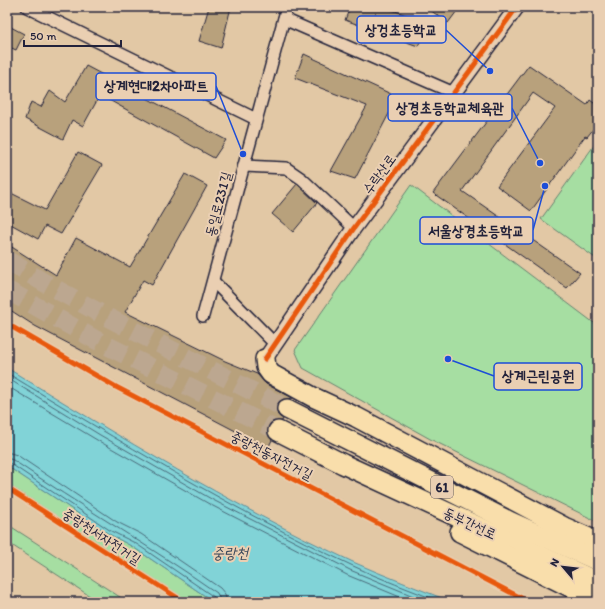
<svg xmlns="http://www.w3.org/2000/svg" width="605" height="609" viewBox="0 0 605 609" font-family="Itim,'Poor Story',sans-serif">
<style>
.green{fill:#a6dea2;stroke:#64806e}
.water{fill:#81d3d7;stroke:#5b8c99}
.lines{fill:none;stroke-linecap:round;stroke-linejoin:round}
.shore{stroke:#486979;stroke-width:1}
.building{fill:#b8a17c;stroke:#22223b}
.trunk-tunnel{stroke:#bca790;stroke-width:19;stroke-dasharray:19 10;stroke-linecap:butt}
.minor-casing{stroke:#22223b;stroke-width:14}
.tertiary-casing{stroke:#22223b;stroke-width:17}
.trunk-casing{stroke:#22223b;stroke-width:22}
.minor{stroke:#eacfb2;stroke-width:11}
.tertiary{stroke:#eacfb2;stroke-width:14}
.trunk{stroke:#f9deab;stroke-width:19}
.cycleway-casing{stroke:#eacfb2;stroke-width:8}
.cycleway{stroke:#e8590c;stroke-width:5}
.labels{text-anchor:middle;stroke-width:4;stroke-linejoin:round;paint-order:stroke}
.shield{fill:#eacfb2;stroke:#5e565f;stroke-width:1}
.shield-label{font-size:13px;font-weight:bold;fill:#22223b}
.street-label{font-size:14px;fill:#22223b;stroke:#eacfb2}
.water-label{font-size:15px;font-style:italic;fill:#35455a;stroke:#eacfb2}
.leader{fill:none;stroke:#1d4ed8;stroke-width:1.5}
.callout-dot{fill:#1d4ed8;stroke:#eacfb2;stroke-width:1.5}
.callout{fill:#eacfb2;stroke:#1d4ed8;stroke-width:1.5}
.callout-label{font-size:15px;text-anchor:middle;font-weight:bold;fill:#22223b}
</style>
<rect width="100%" height="100%" fill="#e2c8a5"/>
<filter id="ink" filterUnits="userSpaceOnUse"><feTurbulence type="fractalNoise" baseFrequency=".025" numOctaves="2"/><feDisplacementMap in="SourceGraphic" scale="8" xChannelSelector="R" yChannelSelector="G"/><feConvolveMatrix kernelMatrix="1 2 1 2 8 2 1 2 1" color-interpolation-filters="sRGB"/></filter>
<g filter="url(#ink)">
<g class="green">
<path d="M598 140V260L541 219Z"/>
<path d="M411 185 598 326V522L432 440 303 368 295 350Z"/>
<path d="M7 466 109 534 133 547 214 602H190L18 491 7 484Z"/>
<path d="M7 524 123 599 121 602H99L7 542Z"/>
</g>
<path class="water" d="M7 368C120 437 233 506 353 562 385 576 419 589 452 602H214L133 547 109 534 7 466Z"/>
<g class="lines">
<g class="shore">
<path d="M7 373C119 441 232 509 351 565 380 579 411 590 441 602"/>
<path d="M7 378 100 435 213 500 350 570 428 602"/>
<path d="M7 386 97 440 211 505 347 575 412 602"/>
<path d="M7 452 17 455 117 522 141 534 220 588 225 594 227 602"/>
<path d="M7 458 13 460C80 506 150 546 217 593L221 602"/>
<path d="M7 463 11 464 111 531 135 543 214 597 216 602"/>
</g>
</g>
<g class="building">
<path d="M209 7H231L221 48 199 41Z"/>
<path d="M350 7H384L429 23 418 46 345 20Z"/>
<path d="M426 7H460L448 23Z"/>
<path d="M7 25 24 34 16 50 7 46Z"/>
<path d="M304 54 391 94 395 102 355 179 331 171 367 106 295 78Z"/>
<path d="M529 65 587 105 590 100 598 106V123L587 137 585 136 531 211 497 186 555 108 533 93 462 191 580 273 567 288 433 193Z"/>
<path d="M86 66 226 140 214 158 100 95 83 126 72 120 63 139 25 119 31 102 41 107 50 91 65 102Z"/>
<path d="M78 152 102 165 61 234 45 226 38 239 7 222V191L45 210Z"/>
<path d="M185 174 207 186 152 285 143 280 125 312 225 361 257 374 266 384 293 398 281 400 277 404 276 409 278 415 283 419 282 421 272 422 268 426 267 432 272 440 268 448 35 326 7 308V244L56 275 76 238 130 267Z"/>
<path d="M297 184 317 203 293 232 272 214Z"/>
</g>
<g class="lines">
<g class="trunk-tunnel">
<path d="M7 260 43 282 107 317 287 409"/>
<path d="M7 290 96 340 278 431"/>
</g>
<g class="minor-casing">
<g id="minor">
<path d="M27 7 256 119"/>
<path d="M284 19 454 93"/>
<path d="M244 166 286 168 302 179 354 228"/>
<path d="M213 281 275 344"/>
<path d="M203 316 287 7"/>
</g>
</g>
<g class="tertiary-casing">
<path id="tertiary" d="M265 359 354 228 517 7"/>
</g>
<g class="trunk-casing">
<g id="trunk">
<path d="M265 359 266 367 271 374 313 397 356 417 564 527 598 542"/>
<path d="M287 409 511 522 598 561"/>
<path d="M278 431 343 464 598 582"/>
<path d="M460 532 598 601"/>
</g>
</g>
<use href="#minor" class="minor"/>
<use href="#tertiary" class="tertiary"/>
<use href="#trunk" class="trunk"/>
<g class="cycleway-casing">
<g id="cycleway">
<path d="M7 324 116 387 529 602"/>
<path d="M265 359 354 228 517 7"/>
<path d="M7 488 184 602"/>
</g>
</g>
<use href="#cycleway" class="cycleway"/>
</g>
</g>
<g class="labels">
<rect class="shield" x="431" y="476" width="22" height="22" rx="3"/>
<g class="shield-label">
<text x="442" y="492">61</text>
</g>
<g class="street-label">
<text transform="translate(379 174) rotate(-54)" y="5">수락산로</text>
<text transform="translate(218 204) rotate(-75)" y="5">동일로231길</text>
<text transform="translate(272 455) rotate(27)" y="5">중랑천동자전거길</text>
<text transform="translate(470 523) rotate(25)" y="5">동부간선로</text>
<text transform="translate(102 536) rotate(33)" y="5">중랑천서자전거길</text>
</g>
<g class="water-label">
<text x="230" y="558">중랑천</text>
</g>
</g>
<path class="leader" d="M490 71L446 30M243 154L216 86M540 163L512 108M545 186L533 230M448 359L494 376"/>
<g class="callout-dot">
<circle cx="490" cy="71" r="4"/>
<circle cx="243" cy="154" r="4"/>
<circle cx="540" cy="163" r="4"/>
<circle cx="545" cy="186" r="4"/>
<circle cx="448" cy="359" r="4"/>
</g>
<g class="callout">
<rect x="357" y="16" width="89" height="27" rx="4"/>
<rect x="96" y="73" width="120" height="27" rx="4"/>
<rect x="388" y="94" width="124" height="27" rx="4"/>
<rect x="420" y="217" width="113" height="27" rx="4"/>
<rect x="494" y="363" width="88" height="27" rx="4"/>
</g>
<g class="callout-label">
<text x="401" y="35">상겅초등학교</text>
<text x="156" y="91">상계현대2차아파트</text>
<text x="450" y="113">상경초등학교체육관</text>
<text x="476" y="236">서울상경초등학교</text>
<text x="538" y="381">상계근린공원</text>
</g>
<rect width="605" height="609" fill="none" stroke="#eacfb2" stroke-width="24"/>
<rect x="12" y="12" width="581" height="585" fill="none" stroke="#22223b" stroke-width="1.5" filter="url(#ink)"/>
<g transform="translate(563 567) rotate(298)" stroke="#eacfb2" stroke-width="3" paint-order="stroke">
<path d="M0-3L7 15L0 10L-7 15Z" fill="#22223b"/>
<text y="-6" font-size="11" font-weight="bold" text-anchor="middle" fill="#22223b">N</text>
</g>
<path d="M24 40v6h97v-6" fill="none" stroke="#22223b" stroke-width="2"/>
<text x="30" y="40" font-size="12" fill="#22223b" stroke="#eacfb2" stroke-width="3" paint-order="stroke">50 m</text>
</svg>
